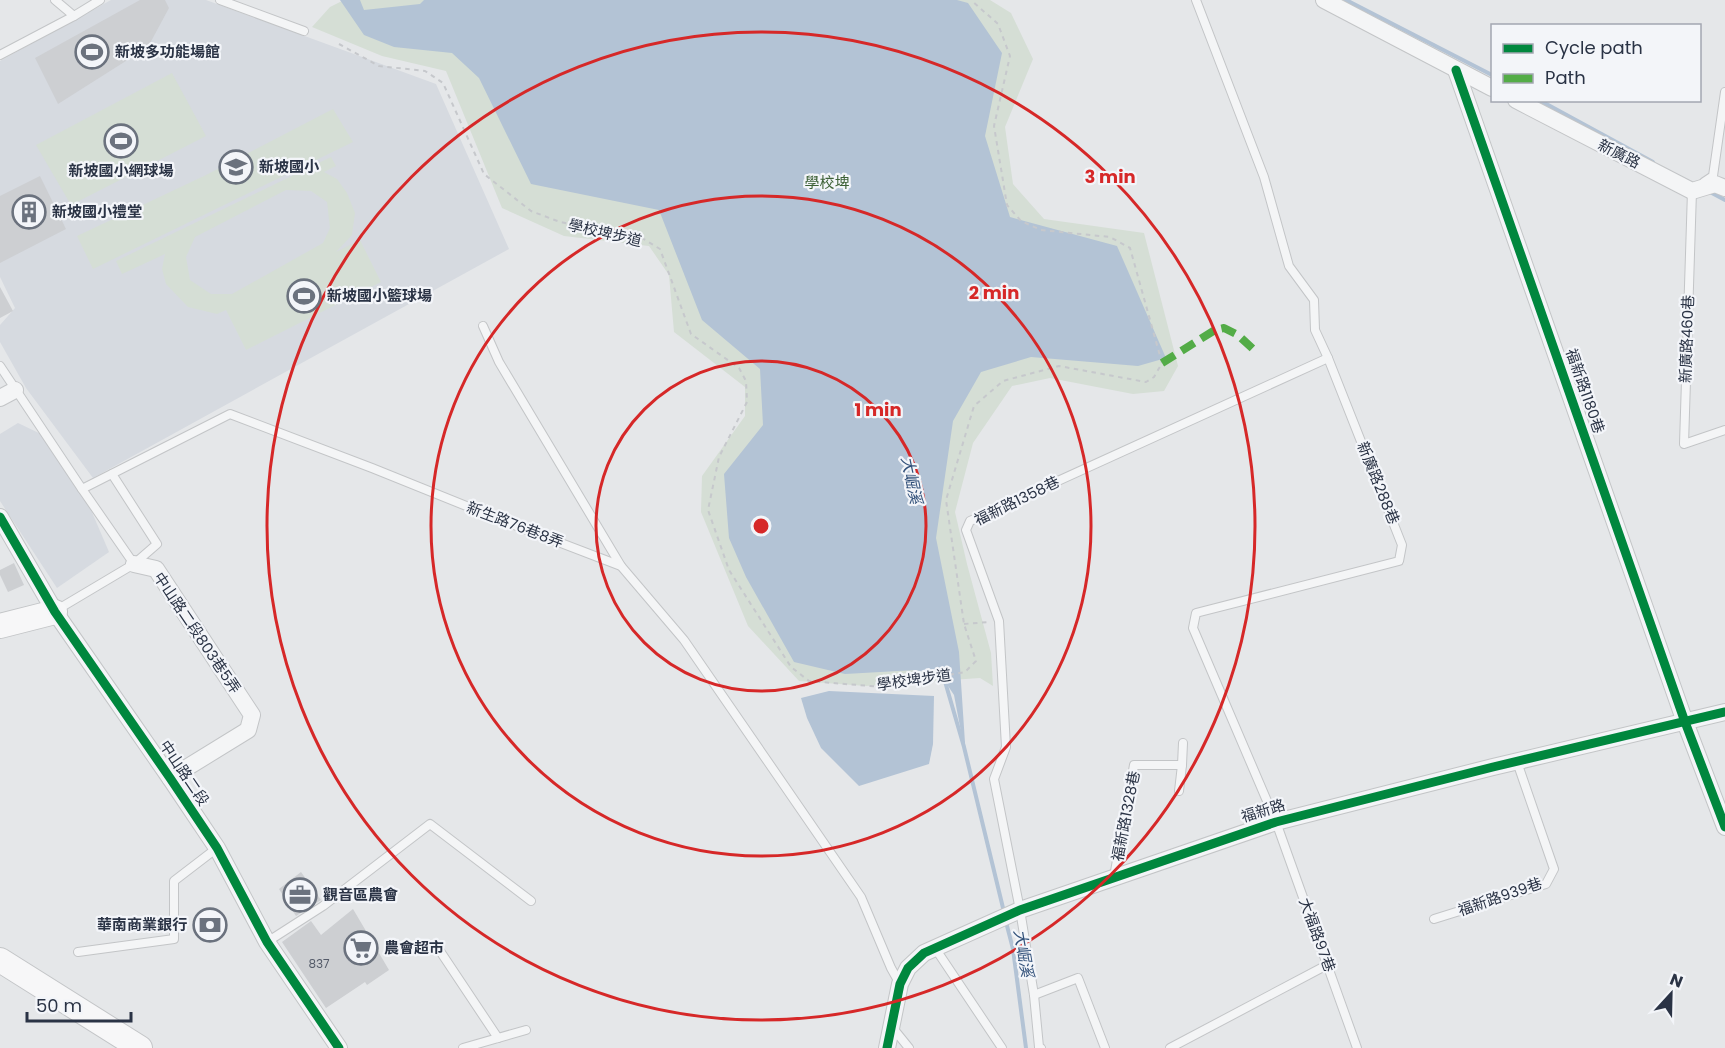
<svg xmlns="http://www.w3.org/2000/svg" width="1725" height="1048" viewBox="0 0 1725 1048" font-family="Poppins,'Noto Sans TC',sans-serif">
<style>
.built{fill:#d6dae0}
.green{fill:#d5ded5;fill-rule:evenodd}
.water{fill:#b3c3d5}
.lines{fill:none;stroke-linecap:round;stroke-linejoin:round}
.stream{stroke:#b3c3d5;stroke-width:4}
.building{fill:#cdcfd2}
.lane-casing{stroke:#c3c5c7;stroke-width:10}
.street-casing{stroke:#c3c5c7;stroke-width:18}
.secondary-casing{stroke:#c3c5c7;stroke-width:26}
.path{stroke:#c6c8cc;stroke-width:2;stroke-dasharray:4.5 4.5;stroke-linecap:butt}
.lane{stroke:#f4f5f6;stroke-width:8}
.street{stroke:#f4f5f6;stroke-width:16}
.secondary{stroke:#f7f7f8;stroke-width:24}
.quiet{stroke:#53ac47;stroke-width:8;stroke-dasharray:15 8;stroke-linecap:butt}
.cycleway-casing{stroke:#f3f5f9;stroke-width:13}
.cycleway{stroke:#00873e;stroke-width:9}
.ring{fill:none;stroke:#d62828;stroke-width:3}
.labels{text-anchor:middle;stroke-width:4.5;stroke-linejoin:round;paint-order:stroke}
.number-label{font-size:12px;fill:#545b69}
.poi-label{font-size:15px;font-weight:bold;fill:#2a3345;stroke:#f3f5f9;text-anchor:start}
.street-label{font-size:15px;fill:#2a3345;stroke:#f3f5f9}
.park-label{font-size:15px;fill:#3d6136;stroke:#f3f5f9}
.water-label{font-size:16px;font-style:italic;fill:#32517a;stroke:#f3f5f9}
.centre{fill:#d62828;stroke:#f3f5f9;stroke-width:3}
.ring-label{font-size:18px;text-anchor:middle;font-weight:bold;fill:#d62828;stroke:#f3f5f9;stroke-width:4.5;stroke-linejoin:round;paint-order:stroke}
</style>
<rect width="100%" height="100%" fill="#e5e7e9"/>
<g class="built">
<path d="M111 0H206L436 84 509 249 93 478 26 388 0 342V325L15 308 0 277V61Z"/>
<path d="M18 423 43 435 88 503 109 552 57 588 0 501V434Z"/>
</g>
<g class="green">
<path d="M344 0H990L1011 13 1033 59 1005 127 1013 184 1044 219 1144 233 1178 366 1164 391 1133 394 1050 378 1012 386 973 443 955 512 967 564 991 653 993 686 980 678 866 686 799 681 748 626 701 512 702 476 745 416V387L674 332 669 275 649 246 564 236 502 208 446 71 382 56 312 27 330 7Z"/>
<path d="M172 73 206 136 71 205 36 145Z"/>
<path d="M333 109 353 142 93 269 77 236 206 175Z"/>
<path d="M331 157 336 166 324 172 337 179 347 193 355 213 352 235 336 252 360 240 381 282 246 350 226 310 217 314 188 307 166 284 162 269 165 254 122 274 116 261ZM286 190 311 191 327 202 330 228 323 243 232 294H211L190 280 186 257 195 237Z"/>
</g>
<g class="water">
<path d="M340 0H360L364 10 420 4 424 0H957L968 3 1002 53 985 136 1010 217 1117 246 1166 358 1138 366 1031 357 981 372 953 421 936 538 959 652 966 758 954 695 942 677 916 670 845 674 794 662 746 577 729 538 724 474 763 425 760 369 702 320 659 210 531 184 479 78 452 53 394 47 364 35Z"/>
<path d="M829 691 934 696 933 744 929 764 859 786 821 748 807 718 801 698Z"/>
</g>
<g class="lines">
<g class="stream">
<path d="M1346 0 1492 75"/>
<path d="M1539 100 1653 162"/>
<path d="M1710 192 1725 200"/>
<path d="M944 678 964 747 1004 912"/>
<path d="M1006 922 1013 949 1026 1048"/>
</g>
</g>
<g class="building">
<path d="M140 0H165L169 8 148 47 58 104 35 58Z"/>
<path d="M40 176 66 229 0 263V196Z"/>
<path d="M0 287 13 311 0 318Z"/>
<path d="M14 563 24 585 8 592 0 575V570Z"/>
<path d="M301 872 321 900 296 916 279 889Z"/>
<path d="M353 909 389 970 367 985 365 982 326 1008 282 942 311 921 321 935Z"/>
</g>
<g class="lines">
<g class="lane-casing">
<g id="lane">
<path d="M55 0 74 16"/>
<path d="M220 0 304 31"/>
<path d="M1196 0 1264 177 1289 266 1314 300 1315 330 1328 358 1402 545 1399 561 1196 613 1193 628 1276 822 1357 1048"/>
<path d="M0 55 74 16 100 0"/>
<path d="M1704 182 1713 176 1725 92"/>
<path d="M1694 189 1692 191 1684 444 1725 430"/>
<path d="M483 326 499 362 621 566"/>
<path d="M0 366 82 489 230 414 372 468 506 522 621 566 684 640 861 897 891 968 900 984"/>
<path d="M82 489 134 564"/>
<path d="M55 611 134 564 157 544 112 474"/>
<path d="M1179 791 1182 765 1183 743"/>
<path d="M1114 877 1134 765H1182"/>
<path d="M1434 919 1546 884 1554 869 1517 762"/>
<path d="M267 942 323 906 430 824 531 901"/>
<path d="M438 948 498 1038"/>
<path d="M935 948 1002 1048"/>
<path d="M78 952 174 939V881L217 848"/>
<path d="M1034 995 1078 978 1105 1048"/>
<path d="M892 1027 909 1048"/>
<path d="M463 1048 526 1030"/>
<path d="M1041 1048 1039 1047 1034 995 1020 910 994 779 1006 747 999 621 966 530 970 521 1328 358"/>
<path d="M1170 1048 1327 965"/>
</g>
</g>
<g class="street-casing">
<g id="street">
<path d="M1324 0 1492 88"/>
<path d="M1456 70 1685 722 1725 827"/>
<path d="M1516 100 1692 191 1715 184 1725 188"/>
<path d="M0 398 15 390"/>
<path d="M0 517 55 612 170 778 217 848 267 942 339 1048"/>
<path d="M134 564 156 569 252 715 248 730 170 778"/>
<path d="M887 1048 900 984 908 968 924 953 1020 910 1276 822 1493 767 1725 712"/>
</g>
</g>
<g class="secondary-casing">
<g id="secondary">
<path d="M0 626 55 612"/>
<path d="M0 960 140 1048"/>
</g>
</g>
<g class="path">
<path d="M339 44 379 66 425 71 443 83 484 174 531 211 560 222 642 238 660 249 691 334 739 368 746 381 747 402 719 457 708 510 729 570 791 667 809 681 882 687 965 672 976 661 964 624 946 500 974 406 1003 381 1059 366 1146 382 1154 377 1162 363 1130 248 1110 237 1041 230 1021 221 1007 205 994 126 1010 56 998 24 971 0"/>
<path d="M964 624 988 622"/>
</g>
<use href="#lane" class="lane"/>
<use href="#street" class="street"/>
<use href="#secondary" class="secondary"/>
<path class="quiet" d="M1162 363 1215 330 1224 328 1238 335 1253 349"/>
<g class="cycleway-casing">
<g id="cycleway">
<path d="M1456 70 1685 722 1725 827"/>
<path d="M0 517 55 612 170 778 217 848 267 942 339 1048"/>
<path d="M887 1048 900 984 908 968 924 953 1020 910 1276 822 1493 767 1725 712"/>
</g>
</g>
<use href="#cycleway" class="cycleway"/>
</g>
<g class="ring">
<circle cx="761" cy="526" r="165"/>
<circle cx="761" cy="526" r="330"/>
<circle cx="761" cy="526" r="494"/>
</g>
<defs>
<g id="stadium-ring" transform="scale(1.725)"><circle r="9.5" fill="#f3f5f9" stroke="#6b727e" stroke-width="1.5"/><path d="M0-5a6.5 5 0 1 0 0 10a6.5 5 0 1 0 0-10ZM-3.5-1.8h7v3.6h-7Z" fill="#6b727e"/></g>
<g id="school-ring" transform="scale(1.725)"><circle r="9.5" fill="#f3f5f9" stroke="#6b727e" stroke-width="1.5"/><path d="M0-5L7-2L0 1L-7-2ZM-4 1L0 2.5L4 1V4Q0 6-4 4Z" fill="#6b727e"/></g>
<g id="building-ring" transform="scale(1.725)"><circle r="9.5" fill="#f3f5f9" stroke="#6b727e" stroke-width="1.5"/><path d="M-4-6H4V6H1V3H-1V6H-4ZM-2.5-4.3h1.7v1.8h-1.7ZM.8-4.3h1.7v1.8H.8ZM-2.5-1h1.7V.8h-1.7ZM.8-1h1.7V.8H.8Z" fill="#6b727e"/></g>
<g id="office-ring" transform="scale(1.725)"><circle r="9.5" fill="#f3f5f9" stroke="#6b727e" stroke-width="1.5"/><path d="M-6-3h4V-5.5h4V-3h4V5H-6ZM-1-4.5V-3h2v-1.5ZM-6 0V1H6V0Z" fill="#6b727e"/></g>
<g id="bank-ring" transform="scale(1.725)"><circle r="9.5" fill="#f3f5f9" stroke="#6b727e" stroke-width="1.5"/><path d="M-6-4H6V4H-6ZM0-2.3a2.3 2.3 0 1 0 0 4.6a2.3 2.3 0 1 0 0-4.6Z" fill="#6b727e"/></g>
<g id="supermarket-ring" transform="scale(1.725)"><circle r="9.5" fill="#f3f5f9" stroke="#6b727e" stroke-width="1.5"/><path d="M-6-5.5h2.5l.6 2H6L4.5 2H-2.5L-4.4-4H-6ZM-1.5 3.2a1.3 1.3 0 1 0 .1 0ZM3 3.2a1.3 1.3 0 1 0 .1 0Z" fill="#6b727e"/></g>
</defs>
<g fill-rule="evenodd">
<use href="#stadium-ring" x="92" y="52"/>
<use href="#stadium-ring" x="121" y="141"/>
<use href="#school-ring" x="236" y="167"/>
<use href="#building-ring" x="29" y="212"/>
<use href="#stadium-ring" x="304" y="296"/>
<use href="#office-ring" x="300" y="895"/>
<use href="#bank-ring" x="210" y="925"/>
<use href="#supermarket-ring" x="361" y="948"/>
</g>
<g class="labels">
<g class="number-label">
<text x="319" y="968">837</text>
</g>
<g class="poi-label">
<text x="115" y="57">新坡多功能場館</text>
<text x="259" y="172">新坡國小</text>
<text x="121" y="176" text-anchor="middle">新坡國小網球場</text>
<text x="52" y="217">新坡國小禮堂</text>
<text x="327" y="301">新坡國小籃球場</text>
<text x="323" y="900">觀音區農會</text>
<text x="187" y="930" text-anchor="end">華南商業銀行</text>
<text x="384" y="953">農會超市</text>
</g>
<g class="street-label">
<text transform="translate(1619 154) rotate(27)" y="5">新廣路</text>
<text transform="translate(605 233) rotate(13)" y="5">學校埤步道</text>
<text transform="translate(1687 339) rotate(-88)" y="5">新廣路460巷</text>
<text transform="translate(1585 391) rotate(71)" y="5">福新路1180巷</text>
<text transform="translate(1378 483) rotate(68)" y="5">新廣路288巷</text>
<text transform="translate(1017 501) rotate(-26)" y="5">福新路1358巷</text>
<text transform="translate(515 525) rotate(21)" y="5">新生路76巷8弄</text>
<text transform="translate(197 633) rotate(56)" y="5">中山路二段803巷5弄</text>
<text transform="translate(914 680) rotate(-8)" y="5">學校埤步道</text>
<text transform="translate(184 773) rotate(56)" y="5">中山路二段</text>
<text transform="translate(1263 811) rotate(-17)" y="5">福新路</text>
<text transform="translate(1126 816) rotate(-79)" y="5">福新路1328巷</text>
<text transform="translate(1500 897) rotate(-19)" y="5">福新路939巷</text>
<text transform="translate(1317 935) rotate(70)" y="5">大福路97巷</text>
</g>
<g class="park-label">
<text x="827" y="188">學校埤</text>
</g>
<g class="water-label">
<text transform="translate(912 480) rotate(78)" y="6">大崛溪</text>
<text transform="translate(1024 953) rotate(80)" y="6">大崛溪</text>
</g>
</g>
<circle cx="761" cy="526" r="9" class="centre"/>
<g class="ring-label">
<text x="1110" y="183">3 min</text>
<text x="994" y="299">2 min</text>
<text x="878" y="416">1 min</text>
</g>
<rect x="1491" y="24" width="210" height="78" fill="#f3f5f9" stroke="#a3a7b1" stroke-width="1.5"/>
<rect x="1503" y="44" width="30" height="9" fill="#00873e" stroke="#a3a7b1" stroke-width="1.5"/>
<text x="1545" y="54" font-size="18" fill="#2a3345">Cycle path</text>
<rect x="1503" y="74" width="30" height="9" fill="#53ac47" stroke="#a3a7b1" stroke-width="1.5"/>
<text x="1545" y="84" font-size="18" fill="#2a3345">Path</text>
<g transform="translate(1671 994) rotate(22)" stroke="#f3f5f9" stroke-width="4.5" paint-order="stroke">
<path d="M0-4.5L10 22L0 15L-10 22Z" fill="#2a3345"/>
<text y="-9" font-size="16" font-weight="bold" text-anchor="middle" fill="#2a3345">N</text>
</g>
<path d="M27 1012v9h104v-9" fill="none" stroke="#2a3345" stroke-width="3"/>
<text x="36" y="1012" font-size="18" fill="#2a3345" stroke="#f3f5f9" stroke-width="4.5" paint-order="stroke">50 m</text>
</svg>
